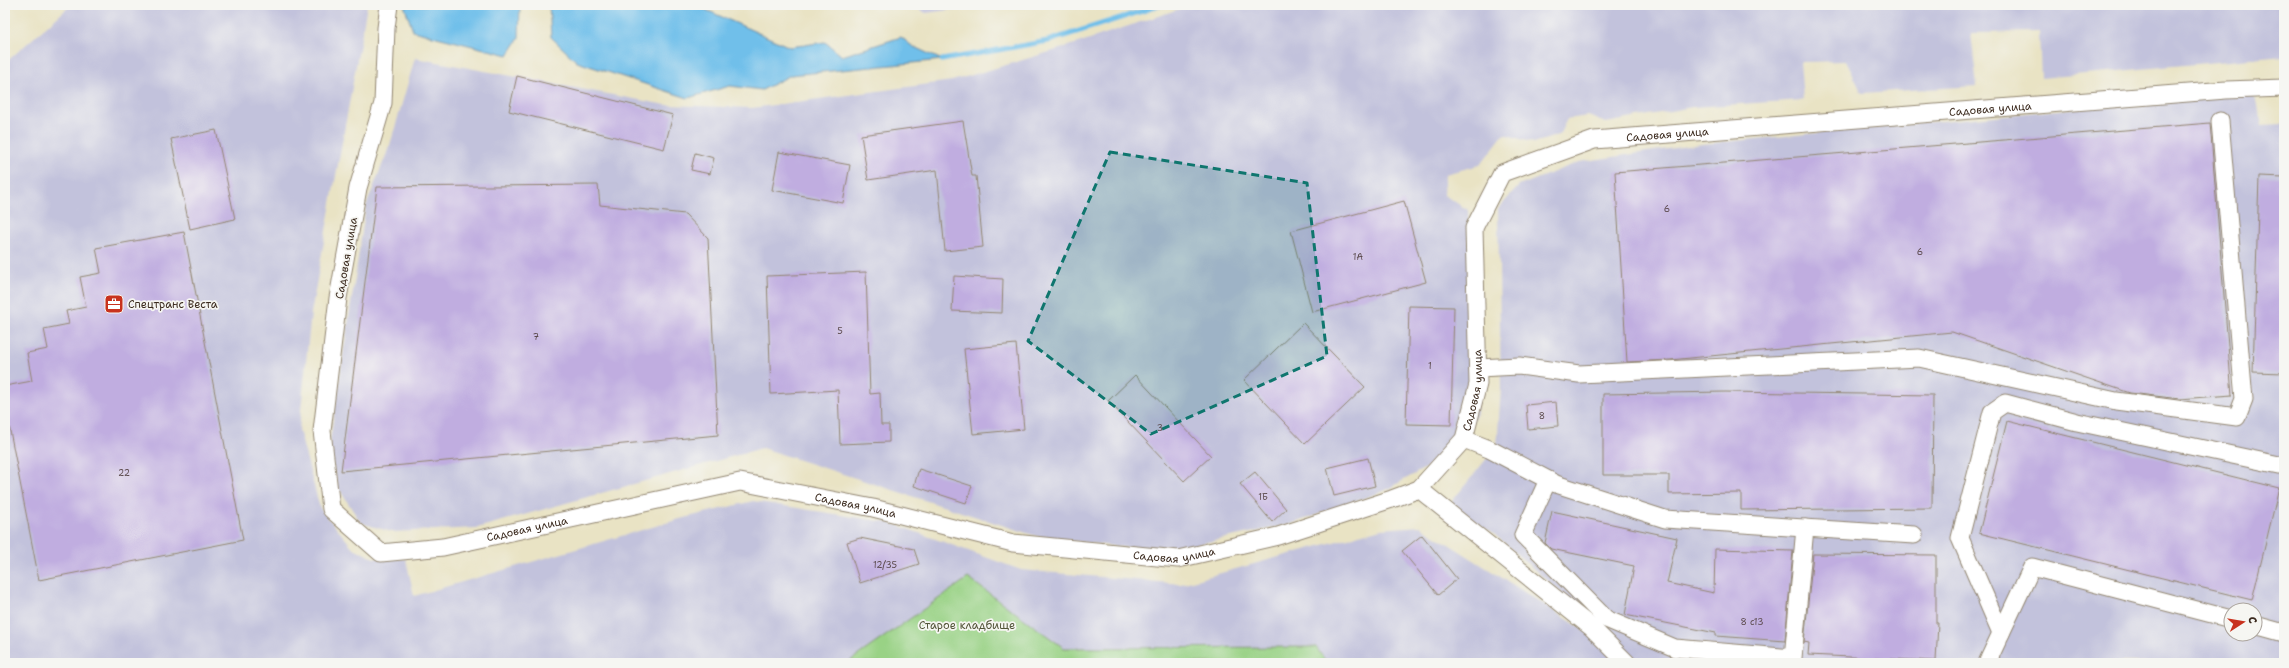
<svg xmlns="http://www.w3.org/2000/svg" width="2289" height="668" viewBox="0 0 2289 668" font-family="'Shantell Sans',sans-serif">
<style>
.industrial{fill:#c2c2dc;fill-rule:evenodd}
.green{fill:#99d285;stroke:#6a7e52}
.water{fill:#6fbfea;stroke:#557484}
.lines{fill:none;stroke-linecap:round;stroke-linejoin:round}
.stream{stroke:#6fbfea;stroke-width:5}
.building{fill:#c0ade0}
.minor-casing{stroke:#928671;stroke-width:19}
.minor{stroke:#fff;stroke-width:17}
.marked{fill:#0f766e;fill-opacity:0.2;stroke:#0f766e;stroke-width:3;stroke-dasharray:8 5;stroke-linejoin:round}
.labels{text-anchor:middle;stroke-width:3.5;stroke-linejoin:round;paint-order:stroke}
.number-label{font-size:9px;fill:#5c4b4e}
.street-label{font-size:11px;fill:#3b2a1e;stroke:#f6f6f2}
.poi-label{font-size:11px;fill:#3b2a1e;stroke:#f6f6f2;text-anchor:start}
.park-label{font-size:11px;fill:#525438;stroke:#f6f6f2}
</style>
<rect width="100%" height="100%" fill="#f6f6f2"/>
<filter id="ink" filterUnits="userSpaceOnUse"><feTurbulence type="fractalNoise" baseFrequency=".025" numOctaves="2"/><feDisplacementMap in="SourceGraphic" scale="8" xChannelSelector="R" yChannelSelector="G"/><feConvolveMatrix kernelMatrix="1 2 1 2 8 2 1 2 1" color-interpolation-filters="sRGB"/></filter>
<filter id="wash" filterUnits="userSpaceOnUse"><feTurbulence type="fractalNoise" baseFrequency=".012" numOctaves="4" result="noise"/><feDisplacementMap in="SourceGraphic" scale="16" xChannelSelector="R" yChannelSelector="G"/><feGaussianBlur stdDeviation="0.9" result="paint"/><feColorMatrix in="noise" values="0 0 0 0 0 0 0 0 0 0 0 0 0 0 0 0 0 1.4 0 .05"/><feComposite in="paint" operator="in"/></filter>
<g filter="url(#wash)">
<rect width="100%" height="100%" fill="#e9e3c4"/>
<g class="industrial">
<path d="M71 5H367L311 313 299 430 320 508 354 549 374 558 406 559 414 596 680 519 753 501 891 523 1021 570 1181 584 1381 529 1420 526 1589 633 1618 663H1327L1316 647 1064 648 968 578 847 663H5V63Z"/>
<path d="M910 5H985L926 13Z"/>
<path d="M1191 5H2284V56L2041 78 2039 32 1971 33 1977 86 1862 93 1846 61 1800 62 1803 100 1692 107 1606 123 1588 116 1567 119 1559 135 1534 143 1504 134 1480 165 1445 174 1444 195 1468 210 1477 413 1456 451 1384 491 1291 524 1161 552 1039 537 762 448 477 528 392 532 361 523 337 486 329 447 366 206 390 145 415 58 666 105 752 108 952 81 1060 49Z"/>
<path d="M2246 92 2255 97 2261 125 2284 124V663H1640L1494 534 1449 505 1497 446 1501 388 1498 209 1519 186 1579 162 1702 144ZM2231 610H2255V634H2231Z"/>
</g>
<path class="green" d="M968 578 1064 648 1316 647 1327 663H847Z"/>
<g class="water">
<path d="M404 5H520L519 38 508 55 413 31Z"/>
<path d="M549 5H695L790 47 825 42 842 56 901 37 912 46 942 60 791 75 762 90 730 86 688 98 577 62 551 37Z"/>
</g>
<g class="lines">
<path class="stream" d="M942 60 1048 41 1161 5"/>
</g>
<g id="blocks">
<g class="building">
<path d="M517 76 673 115 664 149 509 111Z"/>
<path d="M963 121 972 176H976L983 247 945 251 937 170 868 180 861 135Z"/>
<path d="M2210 123 2232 395 2180 399 2130 393 1952 332 1670 360 1627 362 1615 172Z"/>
<path d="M216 130 235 219 190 229 171 139Z"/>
<path d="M779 152 850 165 843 203 772 190Z"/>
<path d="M695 153 714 158 710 174 691 170Z"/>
<path d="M2259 176 2284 177V373L2253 372Z"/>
<path d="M598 185 600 205 685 214 708 238 718 435 341 471 377 187Z"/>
<path d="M1404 201 1426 282 1312 312 1291 231Z"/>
<path d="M184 232 243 540 39 580 5 405V386L32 381 27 353 48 349 44 329 69 324 66 311 86 307 80 277 101 273 96 248Z"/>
<path d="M866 272 870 394 880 393 881 425H889V442L840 444 838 390 771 394 767 276Z"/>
<path d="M954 276 1003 279 1002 313 952 311Z"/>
<path d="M1409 306 1454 307 1451 425 1406 424Z"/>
<path d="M1303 323 1365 387 1305 444 1244 380Z"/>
<path d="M1016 344 1024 429 973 434 964 349Z"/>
<path d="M1135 375 1211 456 1184 481 1108 401Z"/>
<path d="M1725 392 1933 395 1932 508 1741 510V493L1669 494V475H1603V394Z"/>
<path d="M1556 402 1558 426 1528 429 1526 405Z"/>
<path d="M2007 421 2279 488 2252 600 1979 533Z"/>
<path d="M1368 458 1375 486 1334 496 1327 468Z"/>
<path d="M919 469 972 486 966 503 914 486Z"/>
<path d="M1255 472 1286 509 1272 522 1240 484Z"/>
<path d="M1552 511 1677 538 1667 583 1714 593 1715 549 1793 551 1785 641 1716 636V633L1625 615 1634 566 1551 549 1545 543Z"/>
<path d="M1422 535 1457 579 1438 595 1402 551Z"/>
<path d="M860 538 914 549 919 564 860 583 847 542Z"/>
<path d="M1813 554 1936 555V623H1938L1936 661 1808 655 1809 643 1804 642Z"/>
</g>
</g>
</g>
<g filter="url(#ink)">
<use href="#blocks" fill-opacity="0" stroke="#928671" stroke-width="1"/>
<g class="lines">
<g class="minor-casing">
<g id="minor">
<path id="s1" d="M389 5 386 28 383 103 358 188 338 298 322 431 331 509 381 553 443 547 740 482 873 508 1013 543 1178 559 1278 536 1392 499 1419 489 1464 439 1478 384 1474 228 1502 173 1594 140 2226 90 2284 88"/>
<path d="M1478 368 1519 366 1579 374 1919 358 2116 401 2237 417 2244 399 2220 121"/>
<path d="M1464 439 1489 449 1556 484 1665 519 1914 535"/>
<path d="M1548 480 1523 535 1606 619 1675 648 1793 658 1805 528"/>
<path d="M1419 489 1591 627 1627 663"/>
<path d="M2255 625 2284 633"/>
<path d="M2001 633 1960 538 1992 412 2005 403 2077 422 2284 466"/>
<path d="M1987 663 2032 567 2231 619"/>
</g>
</g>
<use href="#minor" class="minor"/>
</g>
</g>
<path class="marked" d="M1110 152 1307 183 1327 356 1151 434 1028 341Z"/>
<defs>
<g id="office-square" transform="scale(1)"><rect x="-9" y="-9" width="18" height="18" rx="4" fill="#c8321e" stroke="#f6f6f2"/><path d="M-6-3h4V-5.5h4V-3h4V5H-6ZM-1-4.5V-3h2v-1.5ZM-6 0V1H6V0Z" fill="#fff"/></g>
</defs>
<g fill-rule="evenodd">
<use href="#office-square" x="114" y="304"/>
</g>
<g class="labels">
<g class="number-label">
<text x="1667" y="212">6</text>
<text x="1920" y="255">6</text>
<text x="1358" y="260">1А</text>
<text x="840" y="334">5</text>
<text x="536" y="340">7</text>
<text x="1430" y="369">1</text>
<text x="1542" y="419">8</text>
<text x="1160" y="431">3</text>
<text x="124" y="476">22</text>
<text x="1263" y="500">1Б</text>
<text x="885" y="568">12/35</text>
<text x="1752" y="625">8 с13</text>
</g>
<g class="street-label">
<text dy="4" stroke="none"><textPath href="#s1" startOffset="2478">Садовая улица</textPath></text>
<text dy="4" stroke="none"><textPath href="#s1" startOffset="2154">Садовая улица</textPath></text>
<text transform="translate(346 258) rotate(-80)" y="4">Садовая улица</text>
<text dy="4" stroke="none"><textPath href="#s1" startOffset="1758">Садовая улица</textPath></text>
<text dy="4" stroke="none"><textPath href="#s1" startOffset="1062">Садовая улица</textPath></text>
<text dy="4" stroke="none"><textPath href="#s1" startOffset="726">Садовая улица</textPath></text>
<text dy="4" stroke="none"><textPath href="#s1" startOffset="1386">Садовая улица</textPath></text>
</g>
<g class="poi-label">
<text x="128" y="308">Спецтранс Веста</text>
</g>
<g class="park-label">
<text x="967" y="629">Старое кладбище</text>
</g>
</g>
<rect width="2289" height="668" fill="none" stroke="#f6f6f2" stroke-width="20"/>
<g transform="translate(2243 622) rotate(78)"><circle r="19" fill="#f6f6f2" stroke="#aba49d"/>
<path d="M0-3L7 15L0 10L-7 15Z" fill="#c8321e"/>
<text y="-6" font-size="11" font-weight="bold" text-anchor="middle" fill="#3b2a1e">С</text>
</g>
</svg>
